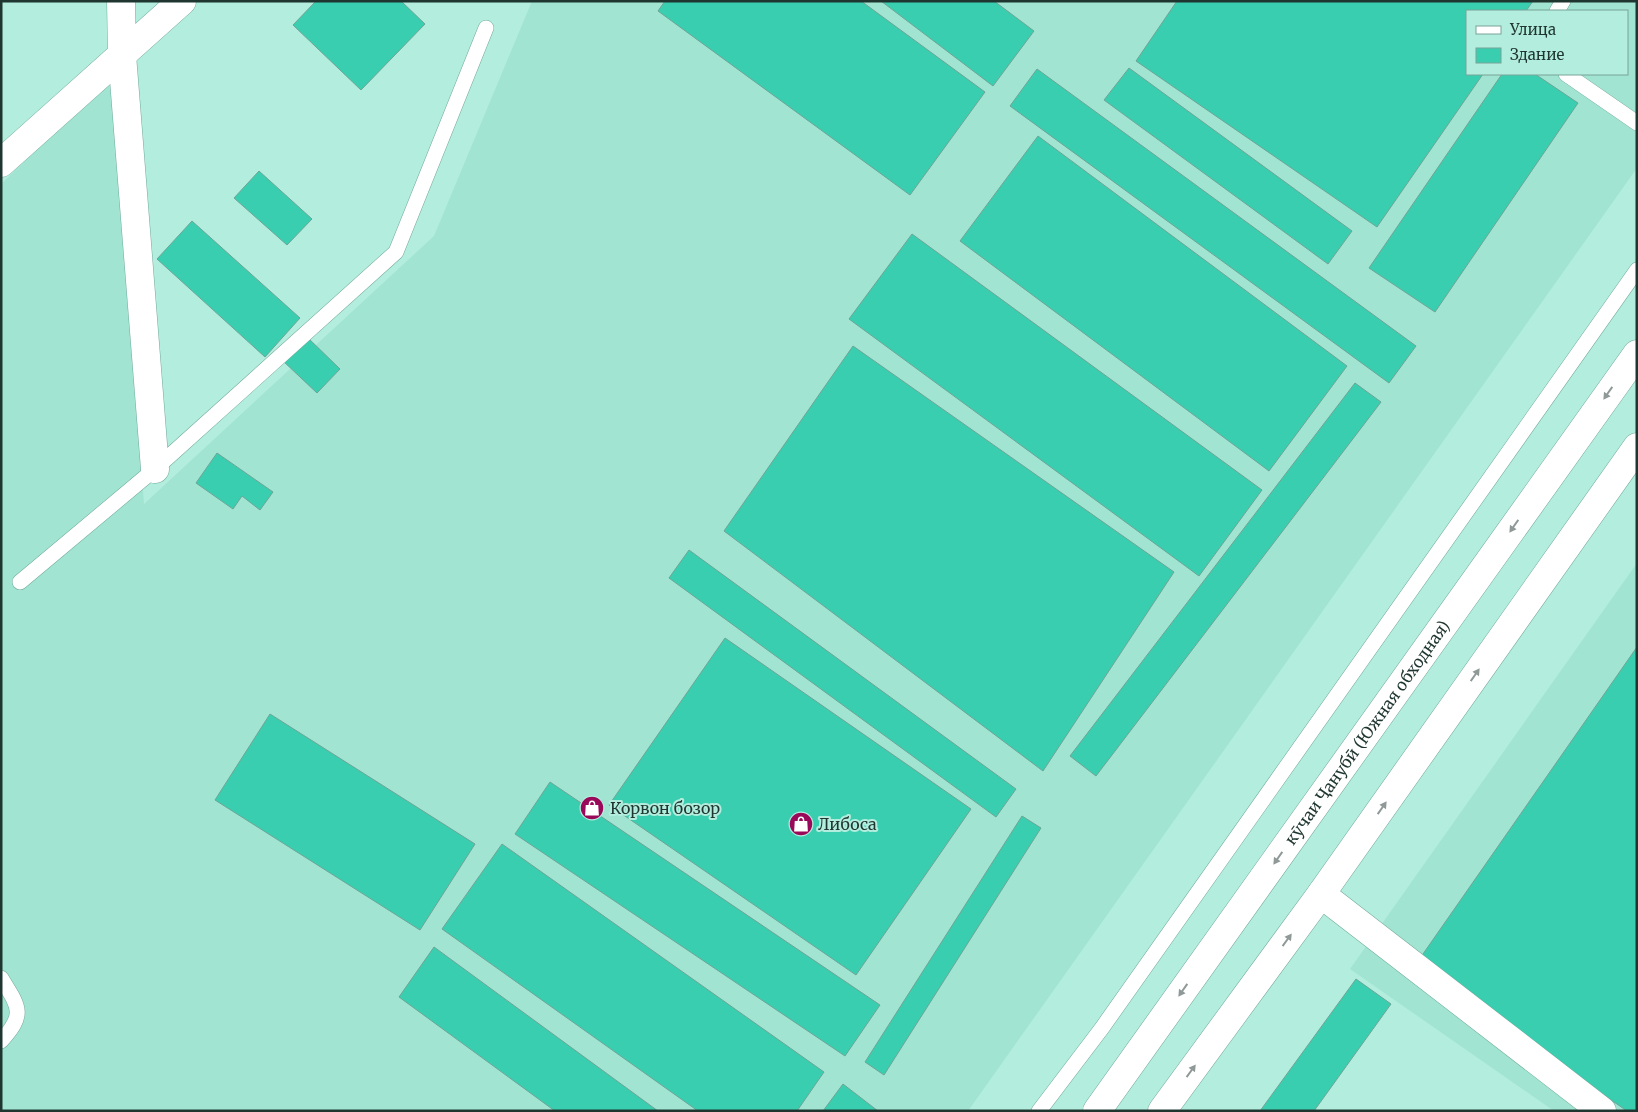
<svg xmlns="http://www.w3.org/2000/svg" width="1638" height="1112" viewBox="0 0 1638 1112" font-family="Merriweather,serif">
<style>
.built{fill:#a0e4d1;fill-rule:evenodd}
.building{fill:#39ceb0;stroke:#6da596}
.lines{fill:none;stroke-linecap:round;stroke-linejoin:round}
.service-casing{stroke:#72aa9b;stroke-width:16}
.minor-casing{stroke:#72aa9b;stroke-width:29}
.secondary-casing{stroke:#72aa9b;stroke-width:29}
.service{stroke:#fff;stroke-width:15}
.minor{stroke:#fff;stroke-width:28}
.secondary{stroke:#fff;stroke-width:28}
.oneway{fill:#8f9a98}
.labels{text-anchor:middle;stroke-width:4;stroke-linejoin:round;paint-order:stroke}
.street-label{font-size:16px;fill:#1f3630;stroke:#b3eddd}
.poi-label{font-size:16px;fill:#1f3630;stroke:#b3eddd;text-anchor:start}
</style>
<rect width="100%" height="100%" fill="#b3eddd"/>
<g class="built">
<path d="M532 1H1637V168L968 1111H1V184L112 79 144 504 434 236ZM1467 11H1627V74H1467Z"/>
<path d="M1637 563V1111H1554L1350 969Z"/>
</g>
<g class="building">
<path d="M316 1H401L425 24 361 90 293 25Z"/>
<path d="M665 1H861L985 92 910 195 658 11Z"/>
<path d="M881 1H994L1034 31 993 86Z"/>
<path d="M1177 1H1533L1526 11H1467V74H1483L1377 227 1136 61Z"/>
<path d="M1129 68 1352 231 1328 264 1104 100Z"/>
<path d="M1037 69 1416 346 1389 383 1010 106Z"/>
<path d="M1502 74H1535L1578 103 1435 312 1369 268Z"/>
<path d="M1038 136 1347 366 1269 471 960 241Z"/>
<path d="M259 171 312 219 287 245 234 198Z"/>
<path d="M192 221 300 318 265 357 157 259Z"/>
<path d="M912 234 1262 490 1199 576 849 319Z"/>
<path d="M306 336 340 369 317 393 282 360Z"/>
<path d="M853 346 1174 572 1043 771 724 531Z"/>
<path d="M1355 383 1381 402 1096 776 1070 756Z"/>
<path d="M217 453 273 492 260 510 242 496 233 509 196 483Z"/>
<path d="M689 550 1016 789 996 817 669 578Z"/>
<path d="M725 638 971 809 856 975 609 805Z"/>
<path d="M1637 647V1111H1627L1416 964Z"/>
<path d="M270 714 475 844 420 930 215 800Z"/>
<path d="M550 782 880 1005 845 1056 515 834Z"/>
<path d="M1022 816 1041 828 884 1075 865 1062Z"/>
<path d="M502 844 824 1072 797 1111H698L442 929Z"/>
<path d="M434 947 658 1111H555L399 997Z"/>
<path d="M1356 979 1391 1004 1314 1111H1260Z"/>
<path d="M843 1084 878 1111H823Z"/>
</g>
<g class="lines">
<g class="service-casing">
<g id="service">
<path d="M1557 11 1563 1"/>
<path d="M1566 74 1637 123"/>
<path d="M20 582 155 469 396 252 486 28"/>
<path d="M1 978C19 1007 26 1014 1 1041"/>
<path d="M1039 1111 1102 1028 1637 270"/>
</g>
</g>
<g class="minor-casing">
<g id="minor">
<path d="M121 1 122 55 155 469"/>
<path d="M1 163 182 1"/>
<path d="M1321 894 1602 1111"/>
</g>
</g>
<g class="secondary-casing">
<g id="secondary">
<path id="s1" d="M1097 1111 1637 354"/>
<path d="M1162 1111 1321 894 1637 447"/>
</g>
</g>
<use href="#service" class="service"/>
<use href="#minor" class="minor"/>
<use href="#secondary" class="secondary"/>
</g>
<defs><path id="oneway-solid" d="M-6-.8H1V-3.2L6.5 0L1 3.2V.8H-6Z" transform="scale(1.25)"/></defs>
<g class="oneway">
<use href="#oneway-solid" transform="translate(1608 393) rotate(125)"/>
<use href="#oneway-solid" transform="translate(1514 526) rotate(125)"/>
<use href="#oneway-solid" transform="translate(1475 675) rotate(-55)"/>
<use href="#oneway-solid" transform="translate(1382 808) rotate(-55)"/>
<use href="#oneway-solid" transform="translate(1278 858) rotate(125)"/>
<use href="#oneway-solid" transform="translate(1287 940) rotate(-54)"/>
<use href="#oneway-solid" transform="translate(1183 990) rotate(125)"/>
<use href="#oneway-solid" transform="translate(1191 1071) rotate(-54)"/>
</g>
<defs>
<g id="shop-disc" transform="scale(1.25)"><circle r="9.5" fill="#9a0859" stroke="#b3eddd"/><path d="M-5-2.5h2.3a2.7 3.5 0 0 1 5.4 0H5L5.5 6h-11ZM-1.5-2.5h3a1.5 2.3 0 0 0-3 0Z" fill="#fff"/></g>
</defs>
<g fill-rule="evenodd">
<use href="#shop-disc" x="592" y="808"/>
<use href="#shop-disc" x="801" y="824"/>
</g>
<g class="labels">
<g class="street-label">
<text dy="6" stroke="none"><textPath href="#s1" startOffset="465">кӯчаи Ҷанубӣ (Южная обходная)</textPath></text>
</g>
<g class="poi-label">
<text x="610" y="814">Корвон бозор</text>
<text x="818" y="830">Либоса</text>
</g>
</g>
<rect width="1638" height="1112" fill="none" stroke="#1f3630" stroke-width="5"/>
<rect x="1466" y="10" width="162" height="65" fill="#b3eddd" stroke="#78a498"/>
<rect x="1476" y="26" width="25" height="8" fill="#ffffff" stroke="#78a498"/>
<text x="1510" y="35" font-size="15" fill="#1f3630">Улица</text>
<rect x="1476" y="48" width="25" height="15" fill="#39ceb0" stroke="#78a498"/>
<text x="1510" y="60" font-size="15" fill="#1f3630">Здание</text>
</svg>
